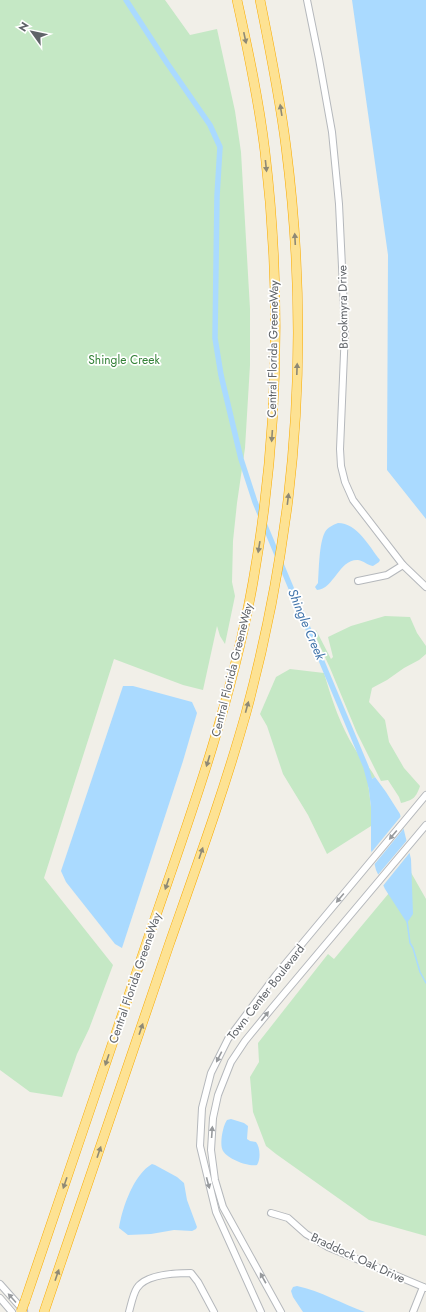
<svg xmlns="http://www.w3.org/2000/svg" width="426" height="1312" viewBox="0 0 426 1312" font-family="Jost,sans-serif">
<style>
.green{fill:#c5e8c5}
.water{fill:#aadaff}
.pier{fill:#f1efe8}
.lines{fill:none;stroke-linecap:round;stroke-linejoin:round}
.stream{stroke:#aadaff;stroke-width:1.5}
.canal{stroke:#aadaff;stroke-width:5.5}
.minor-casing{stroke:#b5b8bc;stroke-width:8}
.highway-casing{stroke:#f9ab00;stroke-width:10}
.minor{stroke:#fff;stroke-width:6}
.highway{stroke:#fde293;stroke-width:9}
.highway-bridge-casing{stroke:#f9ab00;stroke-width:10;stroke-linecap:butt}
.highway-bridge{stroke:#fde293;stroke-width:9}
.oneway{fill:#8e8975}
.oneway2{fill:#979a9d}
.labels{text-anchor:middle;stroke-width:3.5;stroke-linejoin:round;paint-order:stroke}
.street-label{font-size:12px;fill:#5f6368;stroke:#fff}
.park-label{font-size:12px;fill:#348238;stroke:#fff}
.water-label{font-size:13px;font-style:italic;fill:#4174aa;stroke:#fff}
</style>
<rect width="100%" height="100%" fill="#f1efe8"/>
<g class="green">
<path d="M0 0H165L190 35 217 29 235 111 241 152 250 309V365L245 448 237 503 233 541 232 582 235 596 225 644 220 636 217 626 203 690 183 685 114 659 44 878 113 965 89 1029 77 1054 62 1097 30 1092 0 1070Z"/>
<path d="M385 616 410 617 417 633 426 646V654L419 660 404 668 387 680 372 688 369 702 385 720 389 742 404 768 420 786C416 798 413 800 401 803L399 797 388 780 381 781 357 733 330 668 314 633 316 630 331 659 333 657 328 637 351 626Z"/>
<path d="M290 669 324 673C332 700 340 725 355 749 361 759 370 767 375 777L370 780 368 783 371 807V826L327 854 308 815 283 774 267 726 260 714 276 677Z"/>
<path d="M409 869 426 899V1236L369 1220 276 1154 266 1146 253 1112 250 1077 259 1062 258 1043 328 954 334 959Z"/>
</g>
<g class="water">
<path d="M352 0H426V519L387 470 388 255Z"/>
<path d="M338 523C357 523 369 546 380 560L379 562 373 566C367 565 364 561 358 560 339 559 334 589 317 590L315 587 318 583C319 570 319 543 325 532 328 527 333 525 338 523Z"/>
<path d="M123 686H133L192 702 197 713 183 761 122 948 115 944 66 882 61 871Z"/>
<path d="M375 777 386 792 400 814 411 859 413 914 407 923 385 889 376 870 371 850V807L368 783 370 780Z"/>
<path d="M231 1119 244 1123 248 1126 247 1139 250 1141 256 1142C260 1147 261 1159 257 1165 248 1167 228 1159 223 1151 219 1145 223 1125 227 1120Z"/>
<path d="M152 1164 155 1165 177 1177 184 1183 187 1200 197 1227 196 1229 192 1231 174 1230 151 1234 128 1235 119 1228C122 1208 134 1174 152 1164Z"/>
<path d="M297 1286C321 1291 342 1304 365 1312H303L293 1297 291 1291 293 1287Z"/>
</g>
<g class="pier">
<path d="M402 815 405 827 373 866 370 854Z"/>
<path d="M408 839 411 851 382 887 377 876Z"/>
</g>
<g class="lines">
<path class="stream" d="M407 921 410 943 413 948 420 972 426 983"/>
<path class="canal" d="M126 0 167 63 210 125 220 147 217 196 215 338 221 375 241 459 255 502 366 767 371 786"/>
<g class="minor-casing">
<g id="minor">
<path d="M307 0 319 59 332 132 339 204 345 330 340 449 341 466 345 482 353 500 403 565 426 587"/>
<path d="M358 581 387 575 403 565"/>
<path d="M271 1213 288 1218 306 1234 328 1247 426 1288"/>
<path d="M0 1284 24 1311"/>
<path d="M0 1298 12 1312"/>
<path d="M129 1312C131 1305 133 1294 137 1288 146 1274 176 1273 191 1273L198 1282 214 1312"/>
<path d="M261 1312 216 1212 200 1146 202 1108 211 1073 228 1039 276 975 426 795"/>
<path d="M281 1312 223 1207 215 1180 211 1150 213 1118 218 1095 231 1062 245 1041 272 1008 426 825"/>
<path d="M413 1312 423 1287"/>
</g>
</g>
<g class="highway-casing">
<g id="highway">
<path d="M25 1301C68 1175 110 1050 153 924 192 812 232 700 253 582 278 440 282 296 265 152 259 101 248 50 237 0"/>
<path d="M44 1312C86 1190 128 1068 169 945 196 868 224 791 246 713 265 643 279 572 288 500 302 383 301 264 286 147 280 98 270 49 260 0"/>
</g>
</g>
<use href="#minor" class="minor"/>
<use href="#highway" class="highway"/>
<g class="highway-bridge-casing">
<path id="highway-bridge" d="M21 1312 25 1301"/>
</g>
<use href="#highway-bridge" class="highway-bridge"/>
</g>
<defs><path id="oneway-solid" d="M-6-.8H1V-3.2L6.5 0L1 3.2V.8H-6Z"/></defs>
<g class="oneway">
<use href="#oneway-solid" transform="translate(245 38) rotate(78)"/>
<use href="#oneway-solid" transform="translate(281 110) rotate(-99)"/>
<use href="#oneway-solid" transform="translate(266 166) rotate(84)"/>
<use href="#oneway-solid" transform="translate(295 239) rotate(-93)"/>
<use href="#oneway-solid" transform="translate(297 369) rotate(-88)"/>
<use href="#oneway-solid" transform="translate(272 436) rotate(94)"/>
<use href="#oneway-solid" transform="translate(288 499) rotate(-83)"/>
<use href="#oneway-solid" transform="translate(259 547) rotate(99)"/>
<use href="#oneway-solid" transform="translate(247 707) rotate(-75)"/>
<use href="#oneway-solid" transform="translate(208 761) rotate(107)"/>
<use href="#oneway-solid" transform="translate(201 853) rotate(-71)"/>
<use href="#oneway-solid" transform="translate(167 884) rotate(109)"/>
<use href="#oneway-solid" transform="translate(141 1029) rotate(-71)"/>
<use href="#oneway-solid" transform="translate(107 1060) rotate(109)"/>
<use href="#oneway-solid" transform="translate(99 1152) rotate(-71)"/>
<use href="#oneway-solid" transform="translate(65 1183) rotate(109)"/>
<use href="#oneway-solid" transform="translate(57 1275) rotate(-71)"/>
</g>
<g class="oneway2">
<use href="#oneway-solid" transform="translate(393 835) rotate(130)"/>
<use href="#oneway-solid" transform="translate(340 898) rotate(130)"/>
<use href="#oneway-solid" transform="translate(265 1016) rotate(-52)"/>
<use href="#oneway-solid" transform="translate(219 1057) rotate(117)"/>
<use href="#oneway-solid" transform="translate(212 1132) rotate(-86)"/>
<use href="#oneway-solid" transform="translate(208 1183) rotate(75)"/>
<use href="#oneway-solid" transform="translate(263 1278) rotate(-119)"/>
<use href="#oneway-solid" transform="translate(12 1298) rotate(-132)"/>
</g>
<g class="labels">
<g class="street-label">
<text transform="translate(343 307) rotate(-91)" y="4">Brookmyra Drive</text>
<text transform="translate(273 349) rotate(-89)" y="4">Central Florida GreeneWay</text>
<text transform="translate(232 670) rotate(-76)" y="4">Central Florida GreeneWay</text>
<text transform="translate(135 978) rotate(-71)" y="4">Central Florida GreeneWay</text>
<text transform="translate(266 992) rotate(-52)" y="4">Town Center Boulevard</text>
<text transform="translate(358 1258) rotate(25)" y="4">Braddock Oak Drive</text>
</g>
<g class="park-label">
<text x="124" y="364">Shingle Creek</text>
</g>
<g class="water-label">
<text transform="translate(307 624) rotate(67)" y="5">Shingle Creek</text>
</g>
</g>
<g transform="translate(32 32) rotate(303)" stroke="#ffffff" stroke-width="3" paint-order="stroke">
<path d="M0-3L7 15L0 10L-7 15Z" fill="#5f6368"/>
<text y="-6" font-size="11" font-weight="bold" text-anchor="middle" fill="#5f6368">N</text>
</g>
</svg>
